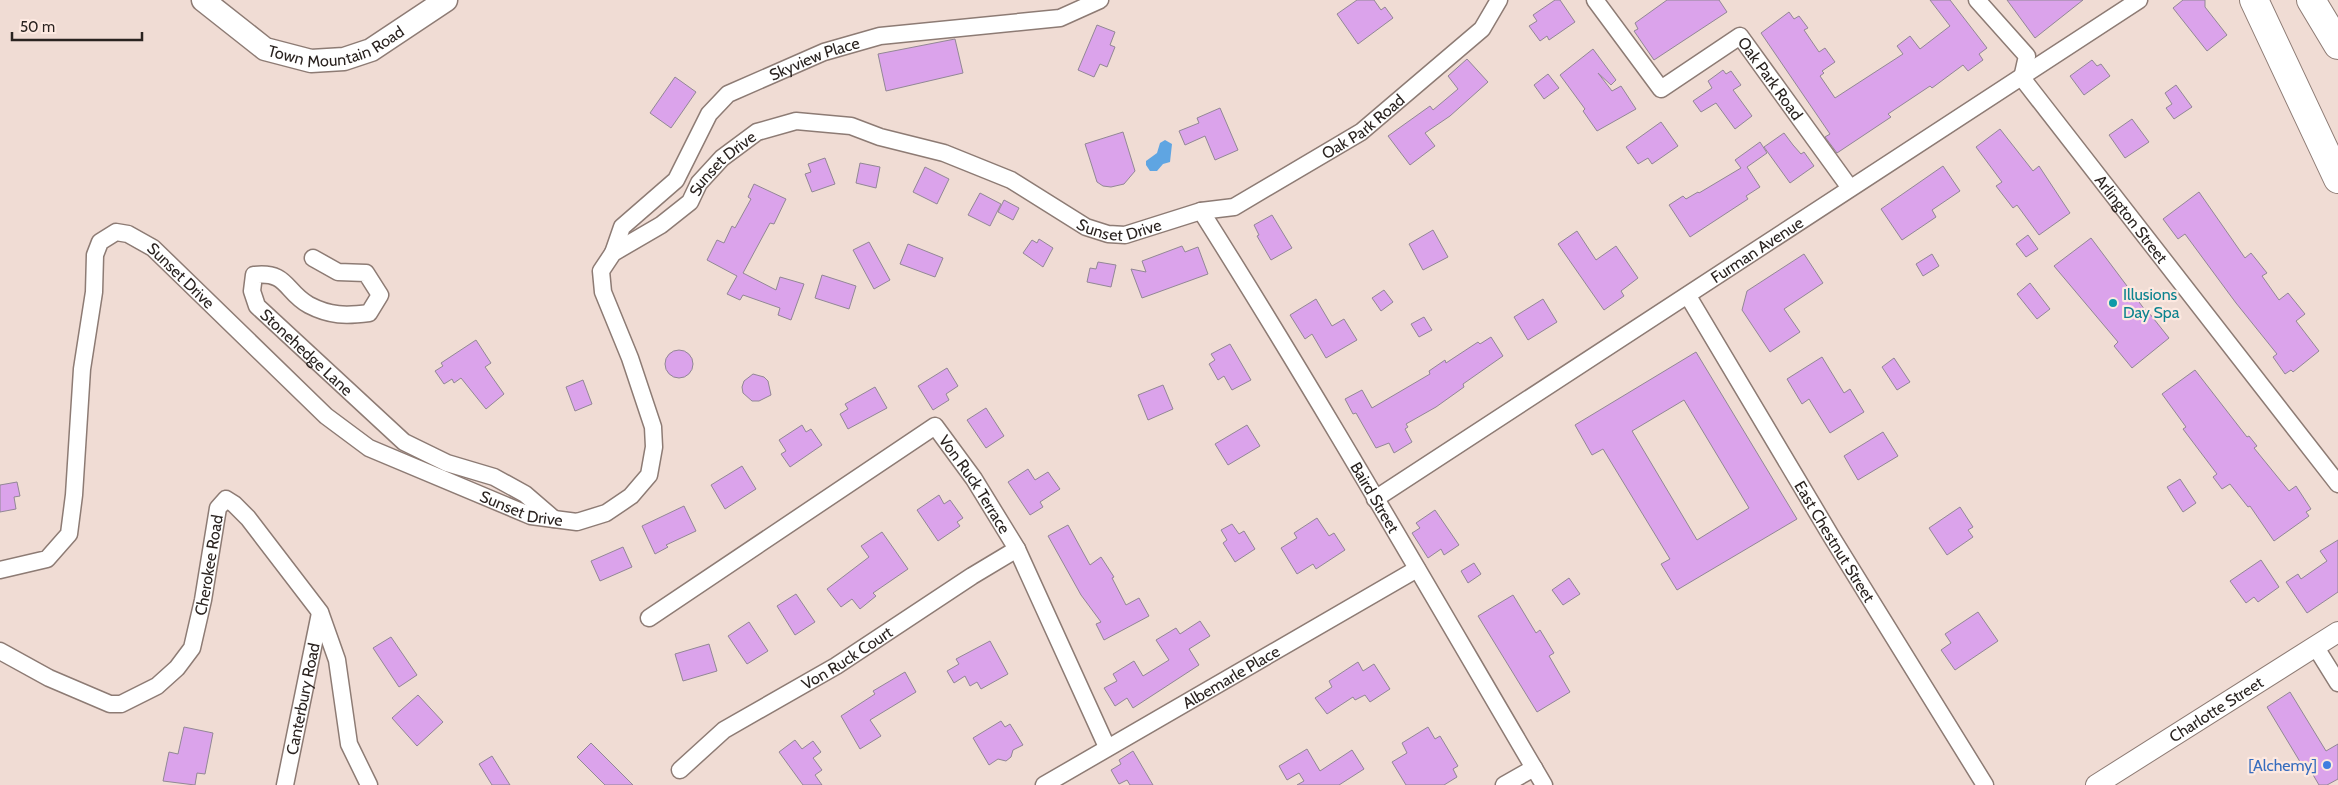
<svg xmlns="http://www.w3.org/2000/svg" width="2338" height="785" viewBox="0 0 2338 785" font-family="Cabin,sans-serif">
<style>
.water{fill:#5fa5e2}
.building{fill:#dba3eb;stroke:#928795;fill-rule:evenodd}
.lines{fill:none;stroke-linecap:round;stroke-linejoin:round}
.minor-casing{stroke:#8d7b74;stroke-width:19}
.tertiary-casing{stroke:#8d7b74;stroke-width:22}
.secondary-casing{stroke:#8d7b74;stroke-width:25}
.motorway-casing{stroke:#8d7b74;stroke-width:30}
.minor{stroke:#fff;stroke-width:16}
.tertiary{stroke:#fff;stroke-width:20}
.secondary{stroke:#fff;stroke-width:22}
.motorway{stroke:#fff;stroke-width:28}
.culture-dot{fill:#0f9aa8;stroke:#fde9e1;stroke-width:2}
.shop-dot{fill:#3f7fe0;stroke:#fde9e1;stroke-width:2}
.labels{text-anchor:middle;stroke-width:4.5;stroke-linejoin:round;paint-order:stroke}
.street-label{font-size:16px;fill:#2a2320;stroke:#fde9e1}
.culture-label{font-size:16px;fill:#0d838f;stroke:#fde9e1;text-anchor:start}
.shop-label{font-size:16px;fill:#366cbe;stroke:#fde9e1;text-anchor:end}
</style>
<rect width="100%" height="100%" fill="#f0dcd4"/>
<path class="water" d="M1165 140 1172 144 1170 162 1163 164 1157 171H1150L1146 165V161L1157 153 1160 143Z"/>
<g class="building">
<path d="M1357 0H1374L1381 10 1385 7 1393 18 1358 44 1337 14Z"/>
<path d="M1555 0H1560L1575 22 1549 40 1547 36 1540 41 1529 26 1537 21 1533 15Z"/>
<path d="M1667 0H1719L1727 12 1654 60 1634 31 1638 29 1635 23Z"/>
<path d="M1930 0H1950L1987 48 1979 54 1983 60 1968 71 1963 65 1932 88 1930 86 1888 114 1891 117 1837 153 1825 137 1830 134 1761 33 1789 12 1794 19 1799 16 1808 28 1804 30 1819 52 1825 48 1835 62 1822 71 1824 73 1820 76 1835 98 1903 54 1897 46 1910 36 1920 49 1950 26Z"/>
<path d="M2007 0H2083L2035 38Z"/>
<path d="M2183 0H2205V7L2227 35 2207 51 2173 8Z"/>
<path d="M1097 25 1115 32 1110 45 1115 47 1107 67 1100 64 1094 77 1078 70Z"/>
<path d="M955 39 963 73 886 91 878 54Z"/>
<path d="M1593 49 1616 80 1611 85 1598 73 1612 91 1621 86 1636 109 1597 131 1583 111 1585 109 1560 75Z"/>
<path d="M1467 59 1488 82 1450 116 1425 133 1435 146 1410 165 1388 136 1430 106 1433 110 1458 89 1448 76Z"/>
<path d="M2092 60 2097 66 2101 64 2110 76 2084 95 2070 76Z"/>
<path d="M1723 70 1726 74 1731 71 1741 85 1733 90 1752 116 1735 129 1716 103 1701 112 1693 101 1712 88 1708 81Z"/>
<path d="M1548 74 1559 88 1544 99 1534 85Z"/>
<path d="M675 77 696 92 671 128 650 113Z"/>
<path d="M2176 85 2192 107 2174 119 2166 108 2172 104 2165 93Z"/>
<path d="M1220 108 1238 150 1215 160 1205 136 1185 145 1179 131 1199 123 1197 118Z"/>
<path d="M2132 119 2149 142 2125 158 2109 135Z"/>
<path d="M1661 122 1678 146 1652 164 1648 158 1638 164 1626 147Z"/>
<path d="M2000 129 2033 171 2039 166 2070 213 2039 235 2017 205 2013 208 1996 186 2002 182 1976 147Z"/>
<path d="M1123 132 1135 171 1124 184 1111 187 1103 186 1097 182 1085 144Z"/>
<path d="M1784 133 1793 145 1801 154 1804 152 1814 166 1790 183 1764 147Z"/>
<path d="M1760 142 1767 153 1747 167 1760 187 1746 196 1748 199 1690 237 1669 205 1683 196 1686 199 1698 192 1699 193 1741 168 1735 160Z"/>
<path d="M825 158 835 184 812 192 805 174 811 172 808 164Z"/>
<path d="M860 163 880 167 876 188 856 183Z"/>
<path d="M1943 166 1960 191 1932 210 1936 217 1902 240 1881 209Z"/>
<path d="M925 167 949 179 937 204 913 192Z"/>
<path d="M754 184 786 199 774 224 770 223 743 273 776 290 780 277 804 284 791 320 778 315 780 308 743 295 740 300 727 294 737 276 707 260 717 240 724 243 732 226 735 228 751 199 748 197Z"/>
<path d="M2199 192 2245 258 2251 253 2267 273 2262 276 2279 300 2288 293 2305 314 2296 321 2319 351 2293 372 2291 370 2285 374 2273 357 2277 354 2236 303 2185 234 2178 239 2163 219Z"/>
<path d="M980 193 1001 204 990 226 968 215Z"/>
<path d="M1004 200 1019 208 1013 220 998 212Z"/>
<path d="M1272 215 1292 248 1271 260 1257 236 1259 235 1254 225Z"/>
<path d="M1433 230 1448 257 1423 270 1409 244Z"/>
<path d="M1577 231 1596 260 1616 246 1638 278 1621 291 1624 296 1604 310 1558 244Z"/>
<path d="M2028 235 2038 249 2026 257 2016 244Z"/>
<path d="M2091 238 2145 310 2146 309 2169 338 2132 368 2114 346 2118 342 2054 266Z"/>
<path d="M1039 239 1053 248 1043 267 1023 253 1032 240 1037 243Z"/>
<path d="M869 242 890 280 874 289 853 250Z"/>
<path d="M908 244 943 258 935 277 900 264Z"/>
<path d="M1182 246 1185 252 1198 247 1208 274 1142 298 1131 269 1146 272 1142 261Z"/>
<path d="M1804 254 1823 283 1784 309 1800 332 1770 352 1742 310 1747 291Z"/>
<path d="M1932 254 1939 266 1923 276 1916 264Z"/>
<path d="M1098 262 1116 265 1111 287 1087 282 1090 268 1096 269Z"/>
<path d="M822 275 856 286 849 309 815 298Z"/>
<path d="M2030 283 2050 309 2037 319 2017 294Z"/>
<path d="M1384 290 1393 302 1381 311 1372 298Z"/>
<path d="M1316 299 1332 326 1344 319 1357 340 1326 358 1312 334 1305 339 1290 315Z"/>
<path d="M1543 299 1557 322 1528 340 1514 317Z"/>
<path d="M1424 317 1432 330 1419 337 1411 324Z"/>
<path d="M1491 337 1503 356 1463 384 1464 387 1436 407 1406 424 1408 427 1405 429 1412 442 1394 453 1389 443 1376 448 1356 413 1353 414 1345 399 1362 390 1372 408 1430 374 1429 371 1445 360 1446 363 1478 342 1480 344Z"/>
<path d="M476 340 491 363 485 367 504 394 486 409 461 378 454 383 452 379 444 384 435 371 443 366 441 363Z"/>
<path d="M1230 344 1251 380 1232 390 1224 376 1218 380 1209 364 1215 360 1211 354Z"/>
<circle cx="679" cy="364" r="14"/>
<path d="M1696 352 1797 519 1677 590 1661 564 1670 559 1603 449 1592 455 1575 425ZM1684 400 1749 508 1697 540 1632 431Z"/>
<path d="M1822 357 1844 393 1850 389 1864 412 1830 433 1809 399 1802 404 1787 379Z"/>
<path d="M1894 358 1910 382 1897 390 1882 367Z"/>
<path d="M947 368 958 386 946 394 949 400 933 410 918 386Z"/>
<path d="M2195 370 2247 437 2249 436 2257 446 2254 448 2289 491 2296 486 2311 509 2306 512 2309 516 2274 541 2250 506 2248 507 2230 484 2222 489 2213 477 2217 474 2183 429 2186 427 2162 394Z"/>
<path d="M753 374 764 377 768 381 771 395 759 401H752L743 393 742 387 744 381Z"/>
<path d="M583 380 592 404 575 411 566 387Z"/>
<path d="M1163 385 1173 409 1148 420 1138 395Z"/>
<path d="M875 387 887 408 848 429 840 414 848 409 845 404Z"/>
<path d="M986 408 1004 436 986 448 967 420Z"/>
<path d="M802 425 806 432 811 429 822 445 790 467 781 454 786 451 779 440Z"/>
<path d="M1247 425 1260 446 1228 465 1215 444Z"/>
<path d="M1883 432 1898 456 1858 480 1844 456Z"/>
<path d="M742 466 756 489 725 509 711 485Z"/>
<path d="M1028 469 1035 480 1048 472 1060 489 1040 502 1043 507 1030 515 1008 482Z"/>
<path d="M2180 479 2196 503 2183 512 2167 487Z"/>
<path d="M17 482 20 496 14 497 16 509 0 512V485Z"/>
<path d="M939 495 944 504 950 500 963 518 957 522 960 526 938 541 917 510Z"/>
<path d="M684 506 696 531 666 545 668 547 655 554 642 526Z"/>
<path d="M1960 507 1973 527 1968 530 1973 537 1947 555 1929 528Z"/>
<path d="M1435 510 1459 545 1444 555 1441 549 1428 558 1412 533 1420 528 1416 523Z"/>
<path d="M1317 518 1329 536 1334 533 1345 550 1316 569 1313 564 1297 574 1281 548 1297 538 1294 533Z"/>
<path d="M1232 524 1239 534 1244 531 1255 549 1235 562 1223 543 1227 540 1221 530Z"/>
<path d="M1068 525 1090 565 1101 557 1114 577 1112 578 1126 605 1139 598 1149 616 1104 640 1096 624 1101 622 1081 595 1048 536Z"/>
<path d="M882 532 908 569 873 593 876 596 860 609 852 599 841 607 827 589 869 557 861 546Z"/>
<path d="M2338 540V592L2307 613 2286 582 2298 574 2301 579 2327 561 2320 551Z"/>
<path d="M623 547 632 567 600 581 591 561Z"/>
<path d="M2261 560 2279 587 2258 602 2254 597 2246 603 2230 581Z"/>
<path d="M1474 563 1481 574 1468 583 1461 571Z"/>
<path d="M1569 578 1580 594 1563 605 1552 590Z"/>
<path d="M796 594 815 622 795 635 777 606Z"/>
<path d="M1513 595 1536 633 1540 630 1554 653 1549 656 1570 692 1537 712 1478 616Z"/>
<path d="M1978 612 1998 641 1955 670 1941 650 1951 643 1945 634Z"/>
<path d="M1200 621 1210 636 1189 649 1199 665 1133 708 1127 698 1115 706 1104 688 1117 681 1113 674 1134 661 1143 676 1169 660 1156 640 1176 628 1180 634Z"/>
<path d="M749 622 768 651 747 664 728 636Z"/>
<path d="M391 637 417 675 399 687 373 648Z"/>
<path d="M990 641 1008 674 981 689 977 682 970 686 965 676 954 683 947 671 959 664 956 659Z"/>
<path d="M709 644 717 671 683 681 675 654Z"/>
<path d="M1358 662 1363 671 1374 664 1390 689 1370 702 1365 695 1355 700 1353 697 1327 714 1315 698 1332 687 1329 681Z"/>
<path d="M905 672 916 692 870 720 881 736 860 749 841 716 875 694 873 691Z"/>
<path d="M2290 692 2326 751 2338 744V779L2327 785H2319L2312 773 2308 775 2267 707Z"/>
<path d="M418 695 443 722 417 746 392 718Z"/>
<path d="M1001 721 1005 727 1010 724 1023 745 1013 750 1011 757 1006 761 998 759 989 765 973 738Z"/>
<path d="M184 727 213 733 205 774 197 773 195 785 163 781 169 752 178 754Z"/>
<path d="M1428 727 1435 739 1440 736 1458 766 1453 769 1457 777 1444 785H1406L1392 762 1407 753 1402 743Z"/>
<path d="M795 740 802 749 813 741 821 752 813 758 822 770 815 775 822 785H803L779 752Z"/>
<path d="M591 743 633 785H605L577 757Z"/>
<path d="M1307 749 1320 771 1352 750 1364 769 1339 785H1297L1304 781 1299 773 1287 780 1279 766Z"/>
<path d="M1133 751 1153 785H1130L1127 780 1119 784 1111 770 1121 764 1119 760Z"/>
<path d="M492 756 510 785H492L479 764Z"/>
</g>
<g class="lines">
<g class="minor-casing">
<g id="minor">
<path id="s1" d="M1595 0 1661 89 1740 36 1850 188"/>
<path id="s2" d="M1977 0 2027 56 2022 78 2338 484"/>
<path id="s3" d="M1201 211C1320 399 1431 593 1544 785"/>
<path id="s4" d="M613 253 622 227 676 180 709 114 728 94 824 52 880 36 1060 18 1100 0"/>
<path id="s5" d="M313 258 338 272 366 273 380 295 369 313C346 316 330 316 309 305 285 292 288 271 254 275L252 291 257 306 404 442 447 463 494 477 525 494 554 519"/>
<path id="s6" d="M1688 296 1831 536 1985 785"/>
<path id="s7" d="M1375 499 2139 0"/>
<path id="s8" d="M0 570 47 559 69 534 74 495 82 369 94 292 95 255 100 242 116 232 128 234 153 248 326 416 369 448 531 516 577 522 606 513 631 496 649 475 654 447 653 427 630 358 603 292 601 271 613 253 661 225 690 202 699 183 722 158 757 132 796 121 851 126 880 137 944 153 1011 180 1086 227 1108 234 1125 235 1201 211 1234 207 1361 132 1482 29 1499 0"/>
<path id="s9" d="M649 618 935 426 974 479 1017 549 1107 747"/>
<path d="M2315 646 2338 683"/>
<path id="s10" d="M0 651 49 678 110 704H121L157 686 177 668 192 648 203 600 218 508 226 499 234 504 248 518 320 612 337 660 349 744 369 785"/>
<path id="s11" d="M680 770 724 730 836 666 972 576 1017 549"/>
<path id="s12" d="M285 785 320 613"/>
<path id="s13" d="M1044 785 1417 569"/>
<path d="M1504 785 1534 768"/>
</g>
</g>
<g class="tertiary-casing">
<g id="tertiary">
<path id="s14" d="M2096 785 2338 632"/>
</g>
</g>
<g class="secondary-casing">
<g id="secondary">
<path id="s15" d="M203 0 265 49 311 61 344 59 371 50 446 0"/>
</g>
</g>
<g class="motorway-casing">
<g id="motorway">
<path d="M2254 0 2338 179"/>
<path d="M2311 0 2338 45"/>
</g>
</g>
<use href="#minor" class="minor"/>
<use href="#tertiary" class="tertiary"/>
<use href="#secondary" class="secondary"/>
<use href="#motorway" class="motorway"/>
</g>
<circle class="culture-dot" cx="2113" cy="303" r="5"/>
<circle class="shop-dot" cx="2327" cy="765" r="5"/>
<g class="labels">
<g class="street-label">
<text dy="6" stroke="none"><textPath href="#s15" startOffset="154">Town Mountain Road</textPath></text>
<text dy="6" stroke="none"><textPath href="#s4" startOffset="294">Skyview Place</textPath></text>
<text dy="6" stroke="none"><textPath href="#s1" startOffset="258">Oak Park Road</textPath></text>
<text dy="6" stroke="none"><textPath href="#s8" startOffset="2126">Oak Park Road</textPath></text>
<text dy="6" stroke="none"><textPath href="#s8" startOffset="1420">Sunset Drive</textPath></text>
<text dy="6" stroke="none"><textPath href="#s2" startOffset="276">Arlington Street</textPath></text>
<text dy="6" stroke="none"><textPath href="#s8" startOffset="1855">Sunset Drive</textPath></text>
<text dy="6" stroke="none"><textPath href="#s7" startOffset="456">Furman Avenue</textPath></text>
<text dy="6" stroke="none"><textPath href="#s8" startOffset="475">Sunset Drive</textPath></text>
<text dy="6" stroke="none"><textPath href="#s5" startOffset="331">Stonehedge Lane</textPath></text>
<text dy="6" stroke="none"><textPath href="#s9" startOffset="415">Von Ruck Terrace</textPath></text>
<text dy="6" stroke="none"><textPath href="#s3" startOffset="335">Baird Street</textPath></text>
<text dy="6" stroke="none"><textPath href="#s8" startOffset="895">Sunset Drive</textPath></text>
<text dy="6" stroke="none"><textPath href="#s6" startOffset="286">East Chestnut Street</textPath></text>
<text dy="6" stroke="none"><textPath href="#s10" startOffset="310">Cherokee Road</textPath></text>
<text dy="6" stroke="none"><textPath href="#s11" startOffset="202">Von Ruck Court</textPath></text>
<text dy="6" stroke="none"><textPath href="#s13" startOffset="216">Albemarle Place</textPath></text>
<text dy="6" stroke="none"><textPath href="#s12" startOffset="88">Canterbury Road</textPath></text>
<text dy="6" stroke="none"><textPath href="#s14" startOffset="142">Charlotte Street</textPath></text>
</g>
<g class="culture-label">
<text x="2123" y="300">Illusions<tspan x="2123" dy="18">Day Spa</tspan></text>
</g>
<g class="shop-label">
<text x="2317" y="771">[Alchemy]</text>
</g>
</g>
<path d="M12 32v8h130v-8" fill="none" stroke="#2a2320" stroke-width="2.5"/>
<text x="20" y="32" font-size="15" fill="#2a2320" stroke="#fde9e1" stroke-width="4" paint-order="stroke">50 m</text>
</svg>
